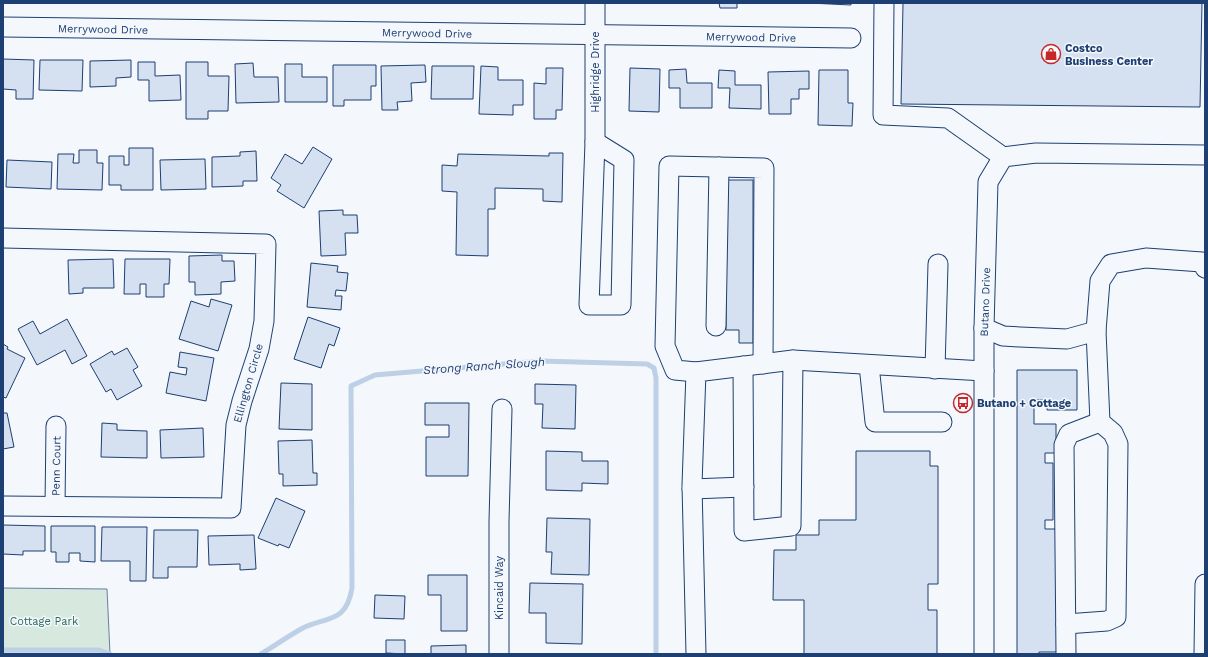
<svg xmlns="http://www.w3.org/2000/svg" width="1208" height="657" viewBox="0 0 1208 657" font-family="'Work Sans',sans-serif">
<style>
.green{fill:#d7e8df;stroke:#687fa3}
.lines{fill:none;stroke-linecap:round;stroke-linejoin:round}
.stream{stroke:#bed0e5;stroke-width:5}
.building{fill:#d5e0f0;stroke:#1d3f73}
.minor-casing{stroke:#1d3f73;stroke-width:21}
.minor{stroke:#f4f7fb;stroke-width:19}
.labels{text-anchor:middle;stroke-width:3;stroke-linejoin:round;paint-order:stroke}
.street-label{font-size:11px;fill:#1d3f73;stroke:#f4f7fb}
.poi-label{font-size:11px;font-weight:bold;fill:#1d3f73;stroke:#f4f7fb;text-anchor:start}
.park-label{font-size:11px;fill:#2c6c60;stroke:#f4f7fb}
.water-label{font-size:12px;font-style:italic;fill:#1d3f73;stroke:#f4f7fb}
</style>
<rect width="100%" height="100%" fill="#f4f7fb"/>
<path class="green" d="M3 588 107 589 110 654H3Z"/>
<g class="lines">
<g class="stream">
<path d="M3 650H99L110 654"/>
<path d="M261 654C274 646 287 637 301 629 325 616 346 625 352 588L351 386 375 375 540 361 647 364 654 368 656 378V654"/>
</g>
</g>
<g class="building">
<path d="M719 3H748H737V8H720Z"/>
<path d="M809 3H851V5Z"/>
<path d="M903 3H1202L1200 107 901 104Z"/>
<path d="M3 59 34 60 33 99H16V90L3 89Z"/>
<path d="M40 60H83L82 91 39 90Z"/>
<path d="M131 60V77L116 78V86L90 87V61Z"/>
<path d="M138 62H155V76L180 75 181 100 149 101V80H138Z"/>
<path d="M186 62H208V76H229L228 111H208V119H186Z"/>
<path d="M253 63 254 77H278L279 102 236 103 235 64Z"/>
<path d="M285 64H302V77H327V102H285Z"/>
<path d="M333 65H376V86H371V100H344V106H333Z"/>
<path d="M425 65 426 82 411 83 412 101 397 102 398 110H382L381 66Z"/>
<path d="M432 66H474L473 99H431Z"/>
<path d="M481 66 498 67V80H523V105H513V115L479 114Z"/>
<path d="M546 68H563L562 110H556V119H534V83L546 84Z"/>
<path d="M630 68 660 69 659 112 629 111Z"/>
<path d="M686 69 687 83H712V108H680V88H669V70Z"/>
<path d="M719 70 735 71V85H761V109L729 108 730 88H718Z"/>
<path d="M819 70H848V103H853L852 126 818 125Z"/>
<path d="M809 71V89H799V99H791V114H769L768 72Z"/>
<path d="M313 147 332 159 304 208 277 191 281 185 271 178 285 154 302 164Z"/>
<path d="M129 148H153V190H121V185H109V156H124V165H129Z"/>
<path d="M79 150H97V163H103L102 190 57 189 58 154H74L73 163H79Z"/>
<path d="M256 151 257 181H243V186L212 187V157L240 156V152Z"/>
<path d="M549 153H563L562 202 543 201V189L495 188V209H488V256L456 255 457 192 442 191V165L457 166 458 154 549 156Z"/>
<path d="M205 159 206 189 161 190 160 160Z"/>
<path d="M7 160 52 162 51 189 6 187Z"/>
<path d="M726 180H753V343H739V330H726Z"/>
<path d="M343 210V215H357L358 233H345L346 255 321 256 319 211Z"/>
<path d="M222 255V261H234L235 281 221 282V294L195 295V282H189V256Z"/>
<path d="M113 259 114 288H83V293L69 294 68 260Z"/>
<path d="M125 259H170L169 284H164V297H146V284H140V294H124Z"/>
<path d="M311 263 338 266 337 272 348 273 346 291 336 290 335 296H342L341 310 307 307Z"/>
<path d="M211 299 232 305 218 351 179 339 191 301 209 307Z"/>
<path d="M308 317 340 328 334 346 329 344 321 368 294 359Z"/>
<path d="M67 319 87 356 72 364 65 350 37 365 18 329 33 321 40 334Z"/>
<path d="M3 344 8 347 7 349 25 358 6 398 3 397Z"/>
<path d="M127 348 138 367 133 370 142 386 117 400 111 389 106 392 90 364 112 351 114 355Z"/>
<path d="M180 352 214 358 206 401 166 393 170 372 186 375 187 368 178 367Z"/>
<path d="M1017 370H1077V410H1047V400H1034V424H1056V453H1045V463H1053V520H1045V529H1057V652H1039V654H1017Z"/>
<path d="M281 383 312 384V430L279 429Z"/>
<path d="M535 384 576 385 575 429 542 428 543 404H535Z"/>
<path d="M425 403H469L468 476H426V437H449V425H425Z"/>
<path d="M3 413H7L14 447 3 449Z"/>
<path d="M102 423 117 424V430L147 431V458L101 457Z"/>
<path d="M203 428 204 457 161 458 160 430Z"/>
<path d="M312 440 313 473H317V485L283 486V474H279L278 441Z"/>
<path d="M546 451 582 452V461H608V484L582 483V491L546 490Z"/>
<path d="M856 451H930V466H938V584H928V610H937V654H804V600H773L774 550H796V535H819V520H856Z"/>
<path d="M276 498 305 511 289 548 279 544 278 546 258 538Z"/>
<path d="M547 518 590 519 589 575 551 574 552 552H546Z"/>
<path d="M3 525 45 526V551H23V555L3 554Z"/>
<path d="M51 526H95V562L80 561V553H69V562H56V552H51Z"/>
<path d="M102 527H147L146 581H130V561H101Z"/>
<path d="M154 530H198L197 567H168V578H153Z"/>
<path d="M254 535 256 569 240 570V564L209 565 208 536Z"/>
<path d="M428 575H467V631H441V595H428Z"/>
<path d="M530 583 583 584 582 644 546 643V613H529Z"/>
<path d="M375 595 405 596 404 619 374 618Z"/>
<path d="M386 640H405V654L386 653Z"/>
<path d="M466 645V654H431V646Z"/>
</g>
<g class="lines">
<g class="minor-casing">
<g id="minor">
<path d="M884 3 883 115 948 118 1003 157"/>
<path d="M3 27 851 38"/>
<path d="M595 142 624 160 621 305H589Z"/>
<path d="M595 142V3"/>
<path d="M3 238 266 244 264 321 259 349 242 401 236 425 231 508 3 506"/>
<path d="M716 326 719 167"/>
<path d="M984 328 1003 336 1020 337 1067 339 1096 331"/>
<path d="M869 365 875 422H942"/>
<path d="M743 366 744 531 791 526 793 360"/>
<path d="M935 369 938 264"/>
<path d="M696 372 675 370 665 346 669 166 764 168 763 364"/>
<path d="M692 489 744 487"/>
<path d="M55 506 56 426"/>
<path d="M1066 624 1107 621 1116 617 1118 444 1113 433 1100 422 1096 331 1100 281 1111 264 1146 258 1202 262 1205 268"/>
<path d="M499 654V521L502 409"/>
<path d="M696 654 692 485 696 372 793 360 984 371"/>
<path d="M984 654V328L988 182 1003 157 1036 153 1205 155"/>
<path d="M1066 654 1064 445 1069 434 1100 422"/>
<path d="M1204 654 1205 584"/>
</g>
</g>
<use href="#minor" class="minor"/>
</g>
<defs>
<g id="shop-ring" transform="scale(1)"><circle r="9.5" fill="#f4f7fb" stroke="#c62828" stroke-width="1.5"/><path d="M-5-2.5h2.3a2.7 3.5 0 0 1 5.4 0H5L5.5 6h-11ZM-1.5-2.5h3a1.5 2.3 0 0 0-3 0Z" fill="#c62828"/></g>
<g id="bus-ring" transform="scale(1)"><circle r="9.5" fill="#f4f7fb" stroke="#c62828" stroke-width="1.5"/><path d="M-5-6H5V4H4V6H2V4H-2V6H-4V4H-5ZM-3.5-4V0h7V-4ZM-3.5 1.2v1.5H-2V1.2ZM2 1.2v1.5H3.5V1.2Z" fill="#c62828"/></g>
</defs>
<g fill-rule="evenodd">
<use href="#shop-ring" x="1051" y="54"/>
<use href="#bus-ring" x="963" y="403"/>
</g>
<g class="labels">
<g class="street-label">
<text transform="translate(103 29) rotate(1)" y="4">Merrywood Drive</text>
<text transform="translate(427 33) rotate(1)" y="4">Merrywood Drive</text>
<text transform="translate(751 37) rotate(1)" y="4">Merrywood Drive</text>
<text transform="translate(595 72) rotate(-90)" y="4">Highridge Drive</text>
<text transform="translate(985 302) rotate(-88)" y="4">Butano Drive</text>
<text transform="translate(248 383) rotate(-74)" y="4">Ellington Circle</text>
<text transform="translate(56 466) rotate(-89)" y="4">Penn Court</text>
<text transform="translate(499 588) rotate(-90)" y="4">Kincaid Way</text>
</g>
<g class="poi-label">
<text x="1065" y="52">Costco<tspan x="1065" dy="13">Business Center</tspan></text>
<text x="977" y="407">Butano + Cottage</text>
</g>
<g class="park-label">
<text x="44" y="625">Cottage Park</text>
</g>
<g class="water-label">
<text transform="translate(484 366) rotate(-4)" y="4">Strong Ranch Slough</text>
</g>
</g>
<rect width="1208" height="657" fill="none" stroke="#1d3f73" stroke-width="8"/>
</svg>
